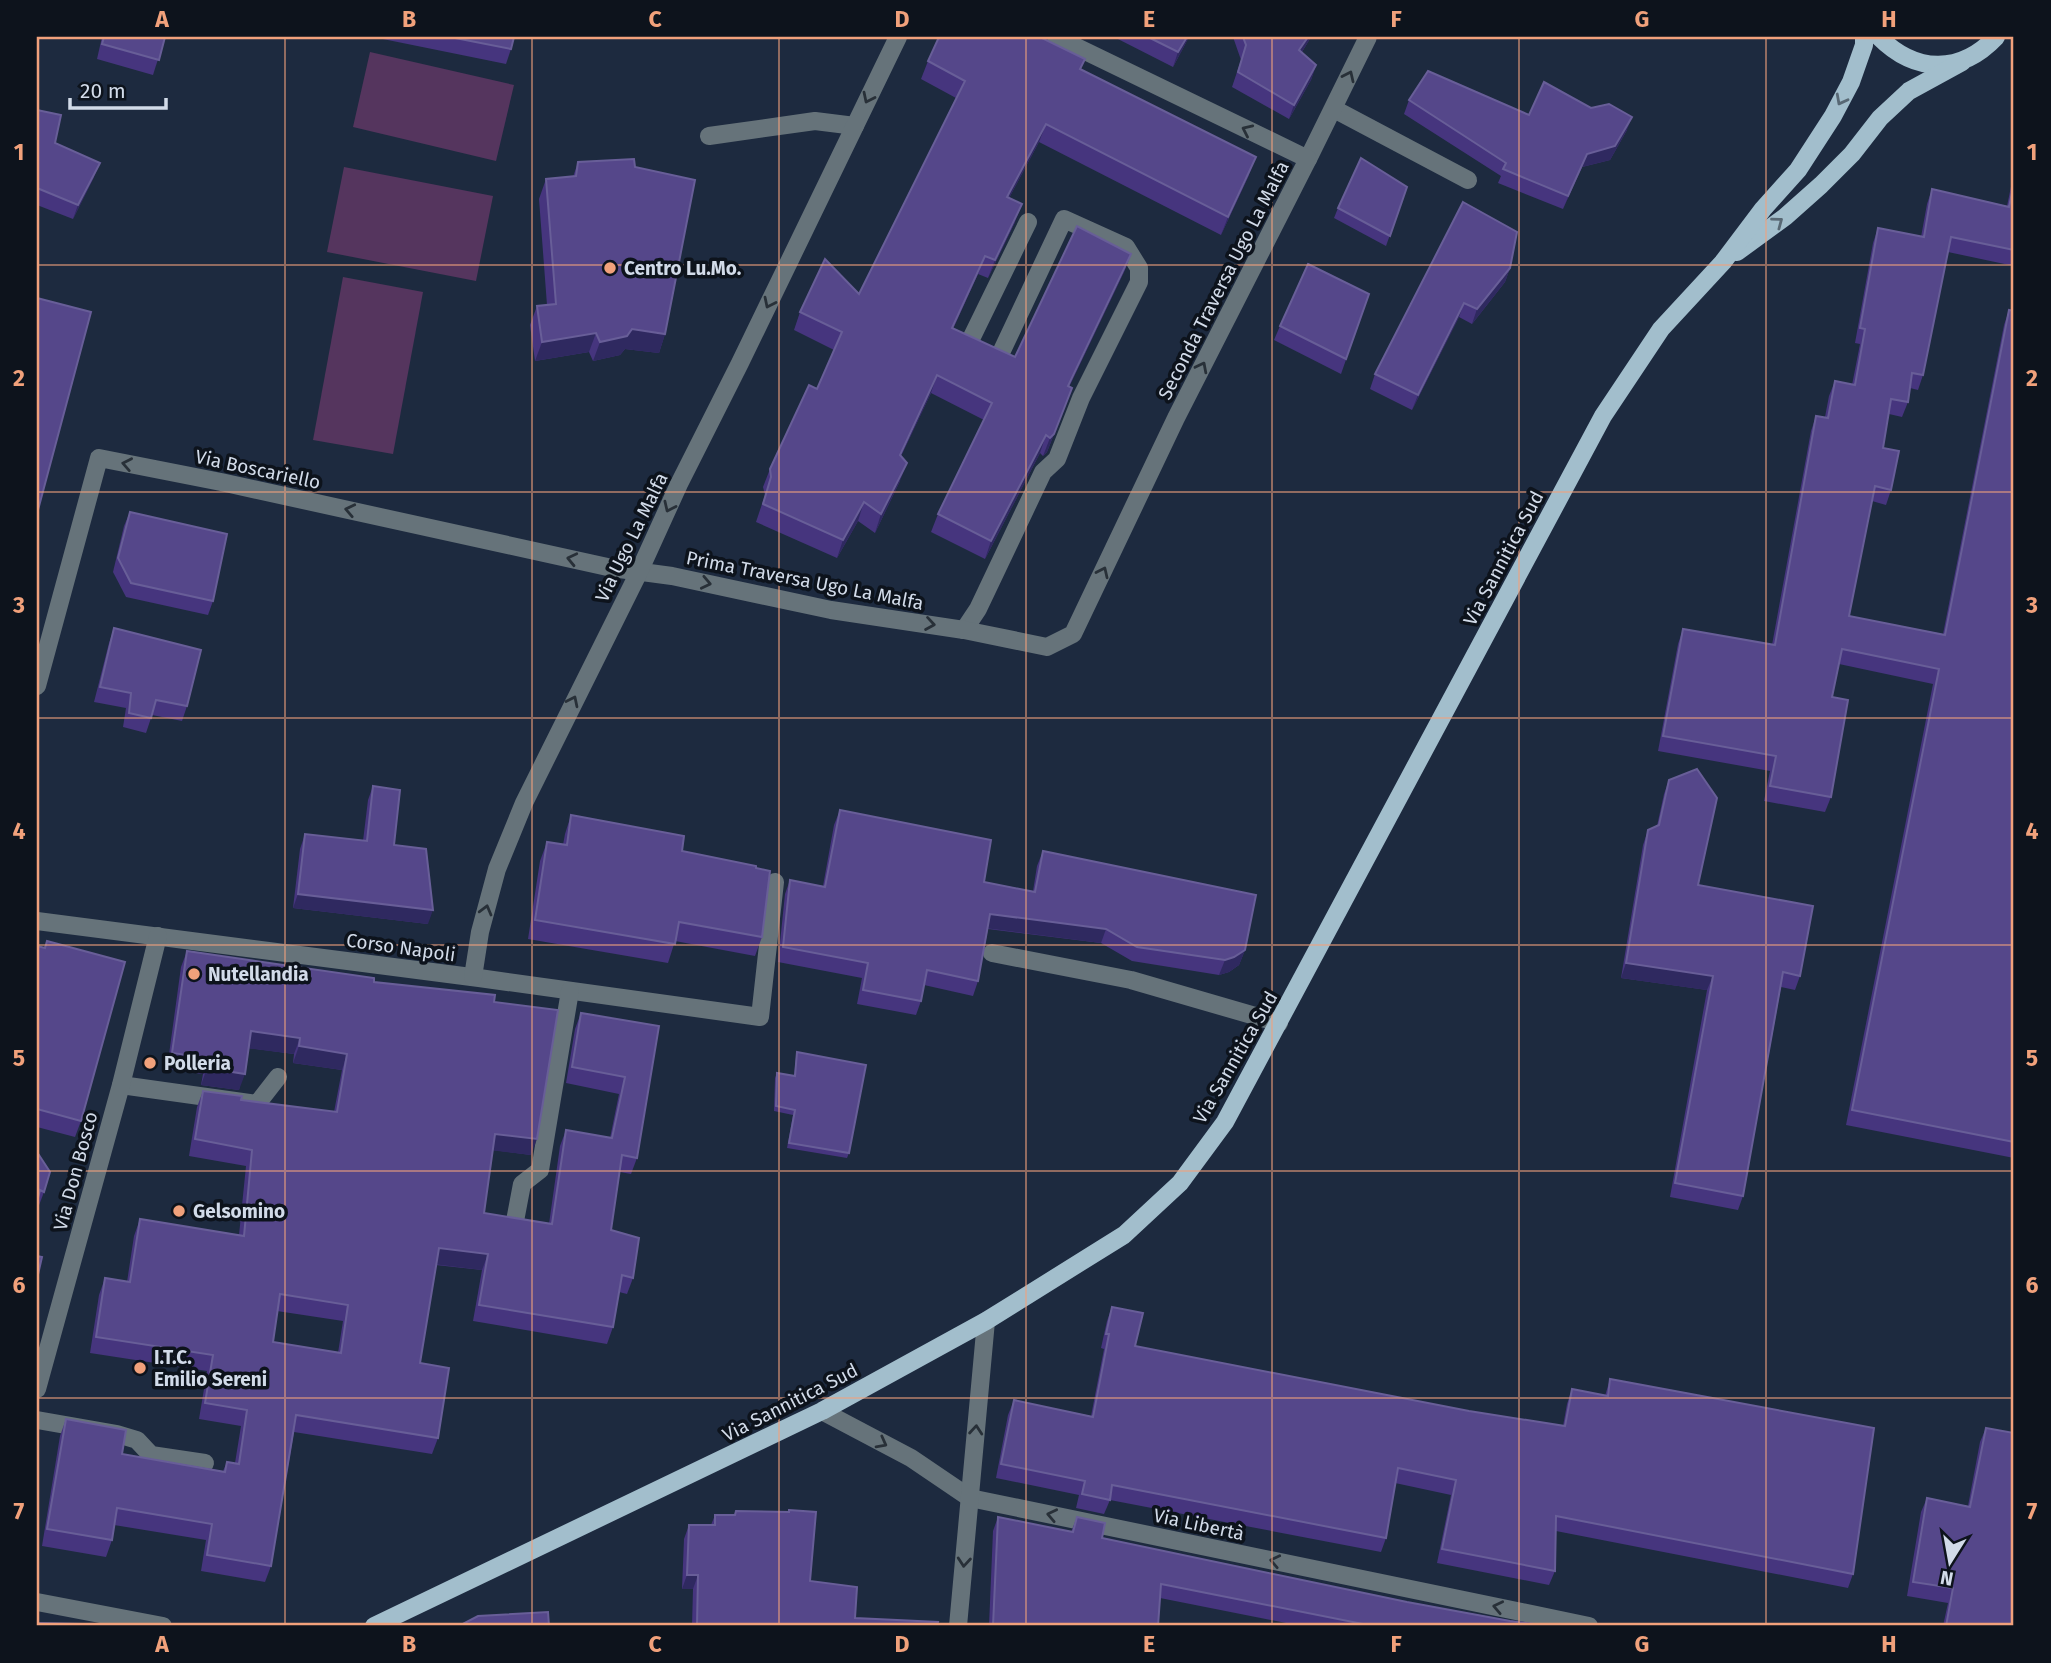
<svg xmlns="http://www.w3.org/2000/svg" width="2051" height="1663" viewBox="0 0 2051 1663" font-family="'Fira Sans',sans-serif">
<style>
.green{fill:#55355e}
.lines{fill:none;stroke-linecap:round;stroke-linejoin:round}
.minor{stroke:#66737a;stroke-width:18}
.major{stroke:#a2becc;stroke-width:18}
.wall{fill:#46357e;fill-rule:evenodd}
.shaded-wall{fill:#2f2960}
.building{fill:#55478a;stroke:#685e98;stroke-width:2;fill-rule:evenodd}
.oneway{stroke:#283038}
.oneway2{stroke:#586874}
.grid{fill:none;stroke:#f1a17b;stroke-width:2;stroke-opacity:0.55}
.poi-dot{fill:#f1a17b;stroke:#0d131c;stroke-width:2.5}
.labels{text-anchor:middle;stroke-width:7;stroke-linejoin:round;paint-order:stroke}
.poi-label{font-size:19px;font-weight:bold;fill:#d2dbe9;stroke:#0d131c;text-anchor:start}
.street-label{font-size:19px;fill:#d2dbe9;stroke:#0d131c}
.neatline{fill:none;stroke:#f1a17b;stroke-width:2.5}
.grid-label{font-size:23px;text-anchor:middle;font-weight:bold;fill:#f1a17b}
</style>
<rect width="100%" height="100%" fill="#1d2a3f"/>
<g class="green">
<path d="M370 52 514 85 496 161 353 127Z"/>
<path d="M344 167 493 196 476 281 327 252Z"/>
<path d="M343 277 423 292 393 454 313 440Z"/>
</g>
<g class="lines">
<g class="minor">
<path d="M1334 109 1468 180"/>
<path d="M709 136 815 121 855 126"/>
<path d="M1308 159 1368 37"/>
<path d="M964 630 978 609 1043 472 1057 459 1081 398 1139 282V268L1126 247 1064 219 998 359 968 345 1028 222"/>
<path d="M37 686 99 458 221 482 612 568 672 576 831 610 964 630 1047 647 1073 634 1176 418 1308 159 1056 37"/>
<path d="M37 921 479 978 760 1017 775 882"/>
<path d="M992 953 1131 980 1279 1023"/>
<path d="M473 977 480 932 497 869 524 803 639 572 679 484 740 363 898 37"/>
<path d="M121 1085 257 1104 278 1077"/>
<path d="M515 1221 522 1184 540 1170 570 991"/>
<path d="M37 1389 121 1085 158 936"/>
<path d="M822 1411 911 1458 970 1498 1589 1626"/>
<path d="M37 1420 117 1434 137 1440 151 1455 205 1463"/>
<path d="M37 1602 163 1626"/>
<path d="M958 1626 986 1321"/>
</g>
<g class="major">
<path d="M1879 37C1915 73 1960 75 1996 37"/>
<path d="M1737 252 1785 217 1821 185 1852 154 1880 118 1909 91 1962 62"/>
<path d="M374 1626 822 1411 986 1321 1124 1235 1180 1183 1225 1122 1603 416 1661 329 1723 262 1763 209 1798 170 1833 116 1851 82 1864 45V37"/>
</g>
</g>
<g class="wall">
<path d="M102 37H165L153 75 97 59Z"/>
<path d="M373 37H514L511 49 506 64Z"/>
<path d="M1114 37H1189L1173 67Z"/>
<path d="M1233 37H1311L1302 52 1316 65 1311 80 1289 119 1232 87 1241 60Z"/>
<path d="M928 61 1081 69 1249 175 1221 235 1039 142 1009 198 1015 222 988 278 978 274 953 329 1015 357 1131 254 1124 272 1069 387 1065 406 1047 452 1043 456 1040 453 985 559 931 532 938 514 984 420 931 393 901 456 900 481 875 533 858 521 837 558 756 522 765 495 763 487 770 469 817 389 834 350 794 330 800 312 859 294 956 98 921 79Z"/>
<path d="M1409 100 1529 115 1627 130 1610 160 1582 167 1563 209 1498 183 1501 176 1404 114Z"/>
<path d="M37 110 55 143 94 177 73 219 37 205Z"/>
<path d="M578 162 665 334 659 353 625 349 620 355 593 361 589 352 535 361 530 325 537 306 547 305 539 199 546 179 573 177Z"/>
<path d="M2014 172V266L1948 252 1923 375 1918 390 1910 388 1908 402 1902 417 1889 414 1883 448 1891 490 1886 505 1872 501 1849 616 1943 634 2004 325 2009 310 2014 311V1158L1846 1125 1933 684 1839 664 1832 697 1831 797 1825 812 1764 801 1770 771 1658 751 1678 644 1683 629 1772 645 1811 431 1816 416 1825 417 1829 396 1835 381 1852 385 1860 344 1855 343 1873 243 1878 228 1921 237 1927 204 1932 189 2007 206Z"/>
<path d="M1407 187 1386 246 1334 218 1338 208Z"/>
<path d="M1463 202 1510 268 1505 282 1472 324 1459 317 1412 410 1370 389 1375 374Z"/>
<path d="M1369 294 1341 374 1274 340 1280 326Z"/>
<path d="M130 512 213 601 208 615 126 597 113 572 124 526Z"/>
<path d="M114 628 187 706 182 721 152 715 146 733 123 727 126 708 94 702 109 643Z"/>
<path d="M1669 780 1698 885 1800 976 1795 990 1781 987 1743 1196 1738 1210 1670 1197 1707 990 1621 978 1643 845 1648 830 1657 826 1664 794Z"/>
<path d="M373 786 394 845 428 924 293 908 300 849 305 834 363 841 368 800Z"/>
<path d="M840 810 984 882 1033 891 1037 866 1043 851 1245 950 1239 965 1229 972 1219 975 1132 961 1101 943 988 929 978 981 973 996 924 985 921 1001 916 1015 857 1004 862 978 778 962 785 894 790 880 823 886 834 825Z"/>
<path d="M571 815 682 851 762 937 755 956 675 941 668 963 528 939 540 861 547 842 563 845 565 834Z"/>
<path d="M37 946 81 1121 75 1137 37 1127Z"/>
<path d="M187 951 494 1002 531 1155 493 1150 484 1213 549 1224 560 1146 566 1130 610 1138 619 1094 566 1083 575 1029 581 1013 659 1026 637 1158 631 1174 620 1172 611 1230 633 1278 627 1294 619 1292 613 1327 607 1344 473 1321 482 1270 436 1265 420 1363 438 1438 432 1454 294 1432 271 1566 265 1582 201 1571 206 1540 114 1525 112 1540 106 1557 42 1546 60 1436 66 1419 122 1454 223 1471 227 1462 235 1463 241 1426 199 1419 207 1371 90 1353 99 1295 105 1278 127 1282 134 1236 140 1219 239 1235 246 1166 189 1156 197 1107 203 1091 241 1100 334 1112 342 1070 293 1063 294 1054 248 1048 239 1090 201 1085 203 1074 167 1069 181 967ZM277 1311 343 1321 338 1353 273 1342Z"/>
<path d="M797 1052 849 1153 847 1158 787 1148 793 1115 774 1111 775 1078 777 1073 794 1076 796 1057Z"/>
<path d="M37 1152 44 1192 38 1208 37 1207Z"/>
<path d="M1112 1307 1135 1346 1469 1411 1563 1426 1567 1404 1572 1389 1605 1396 1610 1379 1853 1574 1848 1588 1556 1531 1555 1571 1549 1585 1437 1563 1451 1495 1395 1483 1386 1538 1381 1552 1110 1500 1104 1514 1076 1508 1079 1495 996 1478 1008 1415 1014 1400 1091 1416 1104 1349 1101 1348 1107 1321Z"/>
<path d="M1986 1428 2014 1626H1943L1948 1603 1907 1596 1921 1512 1927 1498 1968 1506 1980 1442Z"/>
<path d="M789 1510 810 1581 855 1618 937 1626H692L693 1589H682L684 1539 689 1525H711L715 1515H734L736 1511 788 1512Z"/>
<path d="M998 1517 1071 1532 1077 1517 1102 1538 1407 1602 1542 1626H1301L1160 1598 1158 1626H989L993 1531Z"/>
</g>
<g class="shaded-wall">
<path d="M1187 37H1189L1173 67 1178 52Z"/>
<path d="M1308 37H1311L1294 65 1299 50Z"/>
<path d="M1316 65 1311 80 1289 119 1294 105Z"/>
<path d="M1632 117 1627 130 1610 160 1582 167 1563 209 1587 154Z"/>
<path d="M1046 124 1039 142 1000 215 1007 197Z"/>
<path d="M1256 157 1249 175 1221 235 1228 217Z"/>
<path d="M100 163 94 177 73 219 78 205Z"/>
<path d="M1022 204 1015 222 988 278 995 260Z"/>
<path d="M1131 254 1124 272 1061 404 1068 386Z"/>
<path d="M985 256 978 274 945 346 952 328Z"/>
<path d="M1510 268 1505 282 1472 324 1477 309Z"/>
<path d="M1464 303 1459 317 1412 410 1418 395Z"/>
<path d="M632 329 665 334 659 353 625 349 620 355 593 361 600 342Z"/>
<path d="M596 333 589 352 535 361 542 342Z"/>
<path d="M937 375 931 393 893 473 900 455Z"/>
<path d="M1065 406 1047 452 1043 456 1050 438Z"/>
<path d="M1046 435 1040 453 985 559 991 541Z"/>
<path d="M907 463 900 481 875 533 881 514Z"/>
<path d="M864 502 858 521 837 558 843 540Z"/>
<path d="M298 894 433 910 428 924 293 908Z"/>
<path d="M990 914 1106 929 1101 943 985 928Z"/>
<path d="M1245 950 1239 965 1229 972 1219 975 1225 960Z"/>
<path d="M1626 963 1713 976 1707 990 1621 978Z"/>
<path d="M251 1031 300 1038 294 1054 245 1048Z"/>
<path d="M299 1046 347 1054 342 1070 293 1063Z"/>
<path d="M172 1053 209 1058 203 1074 167 1069Z"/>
<path d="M207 1068 245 1074 239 1090 201 1085Z"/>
<path d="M495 1134 537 1139 531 1155 489 1150Z"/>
<path d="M439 1248 488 1254 482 1270 433 1264Z"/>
<path d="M687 1575H698L693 1589H682Z"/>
</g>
<g class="building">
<path d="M104 37H165L159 60 102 44Z"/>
<path d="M450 37H514L511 49Z"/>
<path d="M939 37H1040L1085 59 1080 69 1256 157 1228 217 1046 124 1007 197 1022 204 995 260 985 256 952 328 1015 357 1077 226 1131 254 1068 386 1072 388 1054 434 1050 438 1046 435 991 541 938 514 992 403 937 375 900 455 907 463 881 514 864 502 843 540 763 504 771 477 770 469 809 385 817 389 842 332 800 312 825 259 859 294 965 81 928 61Z"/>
<path d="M1148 37H1187L1178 52Z"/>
<path d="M1243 37H1308L1299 50 1316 65 1294 105 1238 72 1246 45Z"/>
<path d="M1428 71 1529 115 1544 82 1591 108 1609 104 1632 117 1615 146 1587 154 1568 196 1503 169 1506 163 1409 100Z"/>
<path d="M37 110 61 115 55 143 100 163 78 205 37 188Z"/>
<path d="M1361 158 1407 187 1390 236 1338 208Z"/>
<path d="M634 159 635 167 695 180 665 334 632 329 627 336 600 342 596 333 542 342 537 306 556 304 546 179 576 176 578 162Z"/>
<path d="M2014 183V250L1951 237 1923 375 1912 373 1908 402 1891 399 1883 448 1899 451 1891 490 1875 486 1849 616 1945 635 2009 310 2014 311V1142L1852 1110 1939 669 1842 649 1832 697 1848 700 1831 797 1770 786 1776 756 1663 736 1683 629 1775 645 1816 416 1828 418 1835 381 1855 385 1865 329 1860 328 1878 228 1924 237 1932 189 2009 207Z"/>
<path d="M1463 202 1517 232 1510 268 1477 309 1464 303 1418 395 1375 374Z"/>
<path d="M1308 264 1369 294 1346 359 1280 326Z"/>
<path d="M37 298 91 312 38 510 37 509Z"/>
<path d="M130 512 227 534 213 601 131 583 118 558Z"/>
<path d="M114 628 201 650 187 706 156 700 151 718 129 713 131 693 100 687Z"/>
<path d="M1697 769 1717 798 1698 885 1813 906 1800 976 1783 972 1743 1196 1675 1183 1713 976 1626 963 1648 830 1659 825 1669 780Z"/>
<path d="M373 786 400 790 394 845 426 849 433 910 298 894 305 834 367 841Z"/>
<path d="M840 810 991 840 984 882 1035 892 1043 851 1256 895 1245 950 1234 957 1225 960 1137 947 1106 929 990 914 978 981 927 970 921 1001 863 990 868 963 783 947 790 880 825 887Z"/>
<path d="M571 815 684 836 682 851 756 866V868L770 871 762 937 679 922 675 944 535 920 547 842 567 845Z"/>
<path d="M47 941 125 962 81 1121 37 1109V946L45 948Z"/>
<path d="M187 951 374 978V982L495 995 494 1002 558 1010 537 1139 495 1134 484 1213 552 1224 566 1130 612 1138 625 1077 572 1067 581 1013 659 1026 637 1158 622 1155 611 1230 639 1238 633 1278 622 1275 613 1327 479 1305 488 1254 439 1248 420 1363 449 1368 438 1438 296 1415 271 1566 207 1555 212 1524 117 1508 112 1540 47 1529 66 1419 126 1430 122 1454 225 1472 227 1462 239 1464 247 1410 205 1403 213 1355 96 1337 105 1278 130 1282 140 1219 244 1236 252 1150 195 1139 203 1091 242 1096 241 1100 337 1112 347 1054 299 1046 300 1038 251 1031 245 1074 207 1068 209 1058 172 1053ZM280 1294 348 1305 341 1353 273 1342Z"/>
<path d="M797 1052 866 1065 849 1153 789 1143 795 1110 776 1106 777 1073 795 1076Z"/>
<path d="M37 1152 50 1172 44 1192 40 1190 37 1202Z"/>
<path d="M37 1256 42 1257 37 1279Z"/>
<path d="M1112 1307 1143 1313 1135 1346 1469 1411 1565 1426 1572 1389 1608 1396 1610 1379 1874 1428 1853 1574 1556 1516 1555 1571 1442 1549 1456 1480 1398 1468 1386 1538 1112 1485 1110 1500 1082 1494 1085 1481 1001 1464 1014 1400 1093 1417 1109 1334H1106Z"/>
<path d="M1986 1428 2014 1433V1626H1946L1953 1588 1913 1582 1927 1498 1970 1507Z"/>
<path d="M789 1510 816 1512 810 1581 857 1587 855 1618 938 1622 937 1626H697L698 1575H687L689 1525H715V1515H735L736 1511 789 1512Z"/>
<path d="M998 1517 1073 1532 1077 1517 1105 1523 1102 1538 1407 1602 1510 1621 1542 1625V1626H1373L1161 1584 1158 1626H993Z"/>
<path d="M548 1612 549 1626H459L478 1616Z"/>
<path d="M37 1623 82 1624 83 1626H37Z"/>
</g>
<defs><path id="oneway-chevron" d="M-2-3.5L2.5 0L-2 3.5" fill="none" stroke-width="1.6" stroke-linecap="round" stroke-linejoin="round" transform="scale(1.75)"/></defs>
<g class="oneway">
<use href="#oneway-chevron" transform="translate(1349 76) rotate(-65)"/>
<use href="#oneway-chevron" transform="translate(868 98) rotate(116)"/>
<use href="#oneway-chevron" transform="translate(1247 130) rotate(-155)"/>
<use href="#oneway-chevron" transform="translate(769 303) rotate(116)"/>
<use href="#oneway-chevron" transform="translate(1202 367) rotate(-63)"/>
<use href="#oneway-chevron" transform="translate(127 464) rotate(-169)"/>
<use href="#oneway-chevron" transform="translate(669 507) rotate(115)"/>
<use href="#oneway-chevron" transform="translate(350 510) rotate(-168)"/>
<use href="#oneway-chevron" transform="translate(572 559) rotate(-167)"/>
<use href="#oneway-chevron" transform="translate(1103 572) rotate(-65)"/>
<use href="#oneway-chevron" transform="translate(706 583) rotate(12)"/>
<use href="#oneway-chevron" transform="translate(930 624) rotate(9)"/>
<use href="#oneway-chevron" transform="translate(573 701) rotate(-64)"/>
<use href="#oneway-chevron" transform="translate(486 910) rotate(-75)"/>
<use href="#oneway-chevron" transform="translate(976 1430) rotate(-85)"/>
<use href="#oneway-chevron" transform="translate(882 1443) rotate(28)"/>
<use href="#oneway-chevron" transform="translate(1052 1515) rotate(-168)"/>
<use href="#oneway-chevron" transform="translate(1275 1561) rotate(-168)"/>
<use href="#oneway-chevron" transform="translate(964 1562) rotate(95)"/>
<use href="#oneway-chevron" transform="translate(1498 1607) rotate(-168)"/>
</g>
<g class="oneway2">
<use href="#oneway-chevron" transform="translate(1841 100) rotate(118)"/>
<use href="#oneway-chevron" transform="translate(1778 222) rotate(-37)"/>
</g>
<path class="grid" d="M285 37V1626M532 37V1626M779 37V1626M1026 37V1626M1272 37V1626M1519 37V1626M1766 37V1626M37 265H2014M37 492H2014M37 718H2014M37 945H2014M37 1171H2014M37 1398H2014"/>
<g class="poi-dot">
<circle cx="610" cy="268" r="7"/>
<circle cx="194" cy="974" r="7"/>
<circle cx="150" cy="1063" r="7"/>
<circle cx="179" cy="1211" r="7"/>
<circle cx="140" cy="1368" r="7"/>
</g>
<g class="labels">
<g class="poi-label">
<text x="624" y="275">Centro Lu.Mo.</text>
<text x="208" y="981">Nutellandia</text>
<text x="164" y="1070">Polleria</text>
<text x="193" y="1218">Gelsomino</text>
<text x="154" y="1364">I.T.C.<tspan x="154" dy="22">Emilio Sereni</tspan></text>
</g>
<g class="street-label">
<text transform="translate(1223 280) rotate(-63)" y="7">Seconda Traversa Ugo La Malfa</text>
<text transform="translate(258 469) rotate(12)" y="7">Via Boscariello</text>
<text transform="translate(631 537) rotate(-64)" y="7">Via Ugo La Malfa</text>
<text transform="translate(1503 558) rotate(-62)" y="7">Via Sannitica Sud</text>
<text transform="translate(805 580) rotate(11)" y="7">Prima Traversa Ugo La Malfa</text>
<text transform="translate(401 947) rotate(8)" y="7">Corso Napoli</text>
<text transform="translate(1235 1057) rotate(-60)" y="7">Via Sannitica Sud</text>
<text transform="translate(75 1171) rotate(-75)" y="7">Via Don Bosco</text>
<text transform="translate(790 1402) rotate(-27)" y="7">Via Sannitica Sud</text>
<text transform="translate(1199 1524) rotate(12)" y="7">Via Libertà</text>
</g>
</g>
<rect width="2051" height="1663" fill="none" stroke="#0d131c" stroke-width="77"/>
<g transform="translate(1950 1562) rotate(191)" stroke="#0d131c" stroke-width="5" paint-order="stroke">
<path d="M0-5L12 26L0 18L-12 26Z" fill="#d2dbe9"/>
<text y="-10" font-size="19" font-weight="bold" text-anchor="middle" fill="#d2dbe9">N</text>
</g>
<path d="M70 98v10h96v-10" fill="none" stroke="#d2dbe9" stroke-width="3.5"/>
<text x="80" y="98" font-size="21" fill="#d2dbe9" stroke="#0d131c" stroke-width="5" paint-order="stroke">20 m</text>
<rect x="38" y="38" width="1974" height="1586" class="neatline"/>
<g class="grid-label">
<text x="162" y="27">A</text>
<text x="409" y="27">B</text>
<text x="655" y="27">C</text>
<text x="902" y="27">D</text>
<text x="1149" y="27">E</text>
<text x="1396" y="27">F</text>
<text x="1642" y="27">G</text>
<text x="1889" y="27">H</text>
<text x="19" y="160">1</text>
<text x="2032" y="160">1</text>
<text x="19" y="386">2</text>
<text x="2032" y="386">2</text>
<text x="19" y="613">3</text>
<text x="2032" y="613">3</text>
<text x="19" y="839">4</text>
<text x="2032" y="839">4</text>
<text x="19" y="1066">5</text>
<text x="2032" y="1066">5</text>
<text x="19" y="1293">6</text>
<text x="2032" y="1293">6</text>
<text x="19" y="1519">7</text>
<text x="2032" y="1519">7</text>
<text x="162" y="1652">A</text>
<text x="409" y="1652">B</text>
<text x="655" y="1652">C</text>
<text x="902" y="1652">D</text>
<text x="1149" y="1652">E</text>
<text x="1396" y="1652">F</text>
<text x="1642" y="1652">G</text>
<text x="1889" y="1652">H</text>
</g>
</svg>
